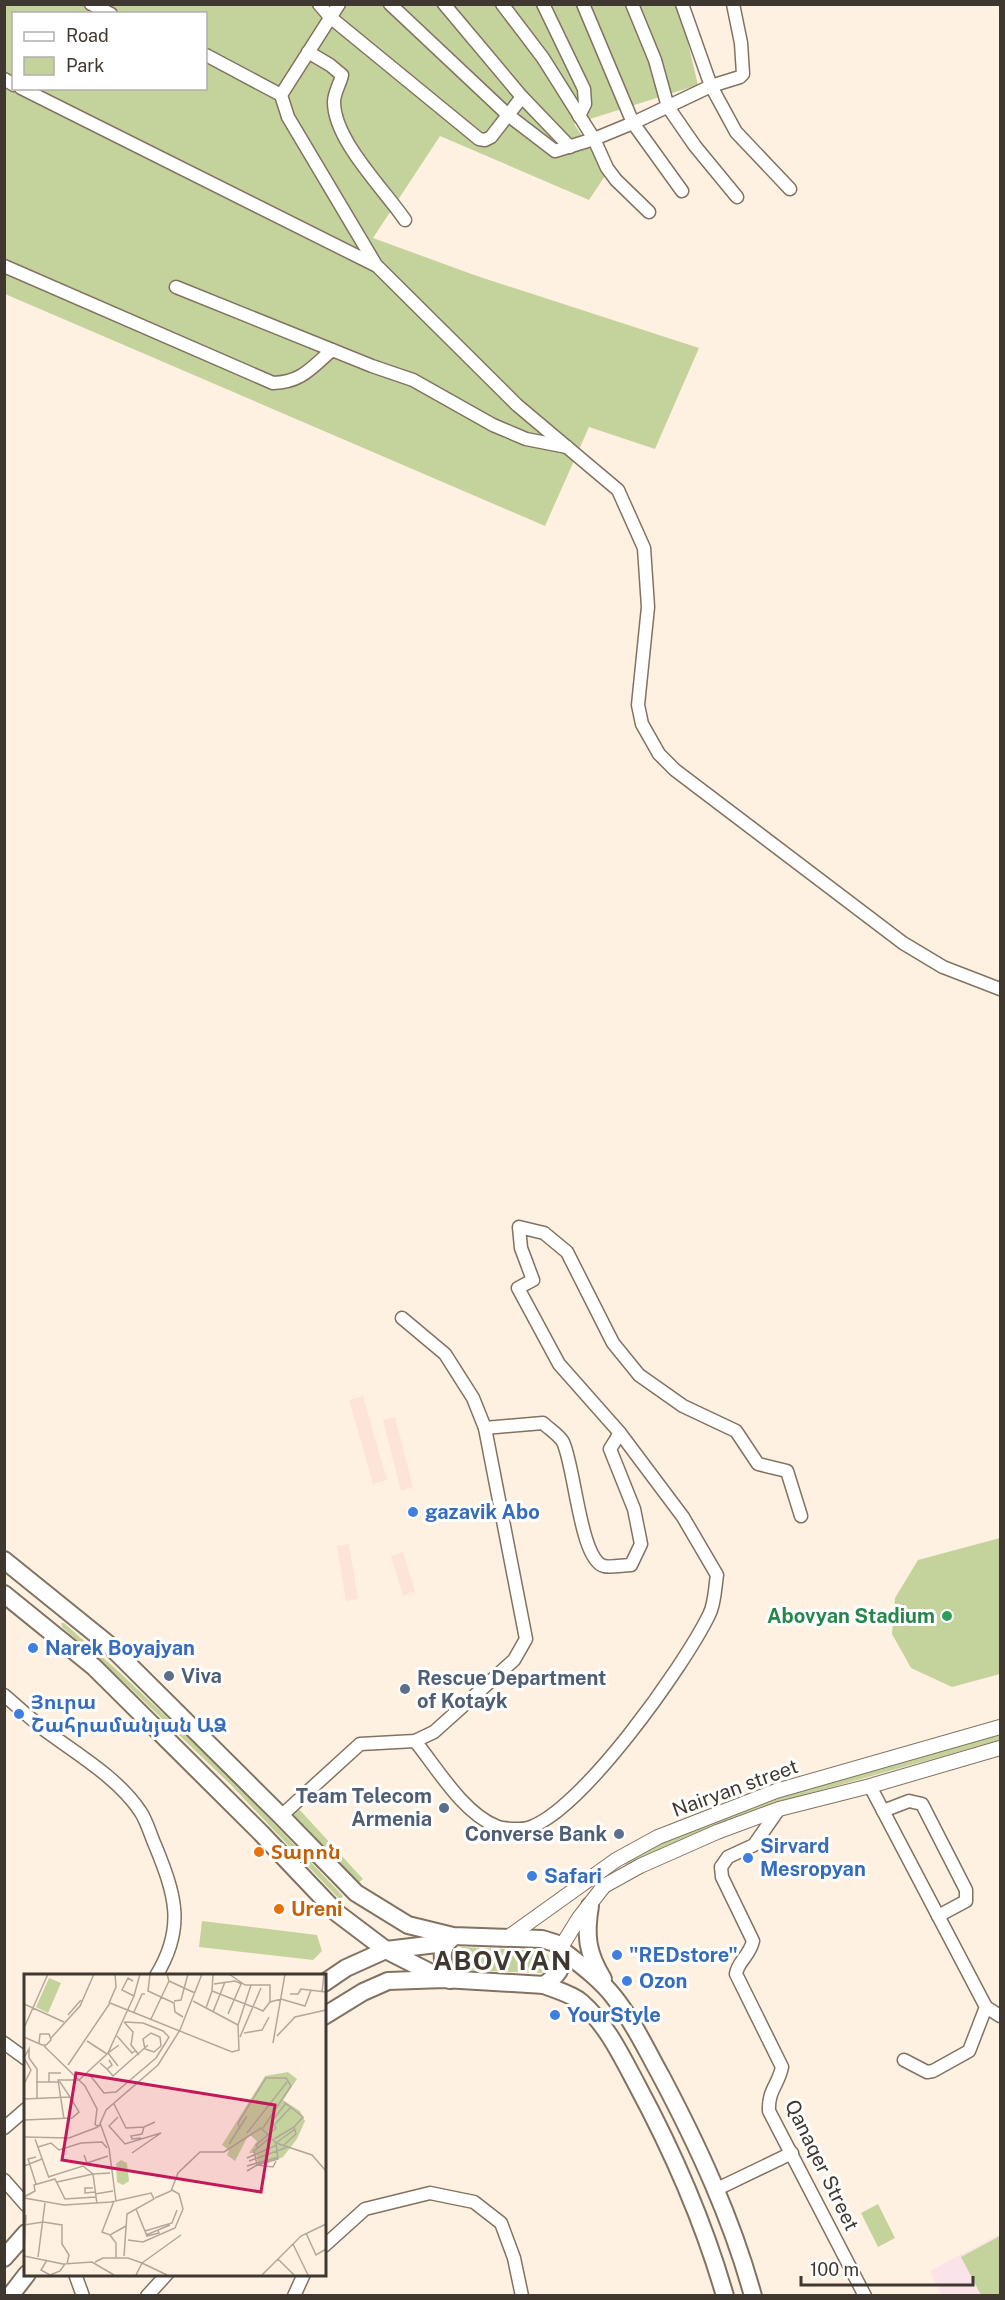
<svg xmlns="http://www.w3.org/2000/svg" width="1005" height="2300" viewBox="0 0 1005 2300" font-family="'Public Sans','Noto Sans Armenian',sans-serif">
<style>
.industrial{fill:#fce4d9}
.education{fill:#fce2e9}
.green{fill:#c4d39c;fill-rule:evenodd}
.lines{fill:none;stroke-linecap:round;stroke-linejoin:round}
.minor-casing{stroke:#827360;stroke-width:15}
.tertiary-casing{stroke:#827360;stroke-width:16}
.secondary-casing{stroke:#827360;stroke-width:20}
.minor{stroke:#fff;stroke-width:12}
.tertiary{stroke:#fff;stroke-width:14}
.secondary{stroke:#fff;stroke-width:16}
.shop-dot{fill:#3f7fe0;stroke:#fff;stroke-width:2}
.leisure-dot{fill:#2e9e5b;stroke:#fff;stroke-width:2}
.service-dot{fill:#5c6f8a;stroke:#fff;stroke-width:2}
.food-dot{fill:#e8710a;stroke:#fff;stroke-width:2}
.labels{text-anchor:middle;stroke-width:6;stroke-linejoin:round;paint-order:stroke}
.shop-label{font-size:20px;font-weight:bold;fill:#366cbe;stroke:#fff;text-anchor:start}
.leisure-label{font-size:20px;font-weight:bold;fill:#27864d;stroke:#fff;text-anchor:end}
.service-label{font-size:20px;font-weight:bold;fill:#4e5e75;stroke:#fff;text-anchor:start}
.street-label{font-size:20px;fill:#3f3830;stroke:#fff}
.food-label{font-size:20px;font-weight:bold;fill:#c56008;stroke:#fff;text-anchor:start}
.district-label{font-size:26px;font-weight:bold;letter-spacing:1.5px;fill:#3f3830;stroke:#fff}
.inset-road{fill:none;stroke:#b2a79a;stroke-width:1.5}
.view{fill:#c2185b;fill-opacity:0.15;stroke:#c2185b;stroke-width:3}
.inset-edge{fill:none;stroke:#3f3830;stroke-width:3}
</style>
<rect width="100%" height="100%" fill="#fff1e1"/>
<g class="industrial">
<path d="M363 1396 387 1480 373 1484 349 1400Z"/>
<path d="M395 1417 413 1487 401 1491 383 1420Z"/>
<path d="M349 1544 358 1599 346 1601 337 1546Z"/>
<path d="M403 1552 415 1592 403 1596 391 1556Z"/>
</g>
<path class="education" d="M1000 2234V2295H941L930 2271Z"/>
<g class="green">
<path d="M5 5H679L698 85 574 124 607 173 589 200 440 136 373 238 477 276 699 348 655 449 589 427 545 526 5 294ZM14 14H206V88H14Z"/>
<path d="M1000 1538V1674L952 1687 911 1668 892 1634 895 1598 918 1560Z"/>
<path d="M61 1623H64L116 1669 231 1778 343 1896 340 1900 230 1784 129 1687 62 1627Z"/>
<path d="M1000 1735V1740L786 1800 706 1829 626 1865 624 1862C742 1801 873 1771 1000 1735Z"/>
<path d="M298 1808 363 1879 355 1886 290 1815Z"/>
<path d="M202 1921 317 1935 322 1951 313 1960 199 1947Z"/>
<path d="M462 1947 543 1951 548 1955C551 1963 549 1970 541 1973L461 1970C450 1964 452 1953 462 1947Z"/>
<path d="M878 2204 895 2238 878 2247 861 2213Z"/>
<path d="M1000 2236V2295H981L961 2257Z"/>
</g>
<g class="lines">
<g class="minor-casing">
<g id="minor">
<path d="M91 4 111 14"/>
<path d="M319 4 330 17 479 139 485 140 491 137 522 97 570 147"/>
<path d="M339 4 281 95 288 117 376 265 517 405 618 490 644 548 648 607 638 705 642 724 659 754 675 770 903 943 943 967 1000 989"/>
<path d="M390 4 508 115 555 151 594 139 633 123 711 86 682 4"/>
<path d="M444 4 522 97"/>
<path d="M502 4 543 58 594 139 607 168 616 180 649 212"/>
<path d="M543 4 584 89 585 104 579 116"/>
<path d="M583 4 633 123 682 191"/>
<path d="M632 4 655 60 668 107 695 146 737 197"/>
<path d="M733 4 741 43 743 74 740 77 711 86 736 132 790 189"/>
<path d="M308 52 330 65 342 75C340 84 334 93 334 102 334 140 383 188 405 220"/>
<path d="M206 55 281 95"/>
<path d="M4 79 14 85"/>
<path d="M21 88 375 265"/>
<path d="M4 266 273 383C302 382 311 368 332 350"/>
<path d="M176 287 372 366 413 380 493 425 526 439 567 447"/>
<path d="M485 1428 543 1423C549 1429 559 1435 563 1442 575 1467 580 1560 604 1566 611 1568 623 1565 631 1565L641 1544 634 1509 610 1449 620 1433"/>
<path d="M4 1695C18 1707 32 1720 46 1731 77 1754 118 1778 140 1811 147 1821 150 1834 155 1845 175 1894 186 1927 156 1976"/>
<path d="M415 1741C437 1768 463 1813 496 1826 502 1829 521 1830 528 1828 581 1812 684 1666 709 1615 715 1604 715 1587 717 1575L683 1517 620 1433 559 1364 518 1288 533 1280 521 1248 519 1227 544 1233 567 1252 613 1343 639 1375 683 1406 736 1431 758 1464 787 1471 801 1516"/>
<path d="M870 1786 986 2007 969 2051 933 2071 927 2072 904 2060"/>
<path d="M779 1809 754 1845 728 1857 721 1867 722 1877 753 1941C749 1957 738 1961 736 1974L782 2067C778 2086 768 2090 769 2111L865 2296"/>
<path d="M883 1811 909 1801 922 1804 966 1890V1901L938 1916"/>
<path d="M281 1816 360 1744 415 1741 434 1732 514 1660 526 1639 485 1428 473 1398 445 1354 402 1318"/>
<path d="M986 2007 1000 2016"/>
<path d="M4 2043 26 2059"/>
<path d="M4 2128 26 2109"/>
<path d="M4 2180 26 2205"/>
<path d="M715 2190 792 2153"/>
<path d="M324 2246 365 2209 430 2193 474 2202 501 2223 514 2258 522 2296"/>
<path d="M75 2274 83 2296"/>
<path d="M147 2296 167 2274"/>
<path d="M294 2296 304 2274"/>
</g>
</g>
<g class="tertiary-casing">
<g id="tertiary">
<path d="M507 1938 616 1860 658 1837 776 1791 1000 1727"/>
<path d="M561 1947 579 1918 604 1886 640 1866 717 1832 779 1809 870 1786 1000 1748"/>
</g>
</g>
<g class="secondary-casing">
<g id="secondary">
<path d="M4 1560 108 1644 281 1816 356 1893 408 1925 453 1936 542 1939 555 1943 563 1951C564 1968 557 1976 544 1985L444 1979 388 1981 363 1992 324 2016"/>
<path d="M4 1594 94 1667 261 1833 337 1913 386 1950 441 1978"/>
<path d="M590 1906C585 1935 587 1953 603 1979"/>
<path d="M563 1951C581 1965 600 1979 614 1997 633 2021 646 2049 661 2076 698 2146 732 2219 753 2296"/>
<path d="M450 1980C443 1964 437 1950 452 1938"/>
<path d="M324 1983 346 1968 386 1950 445 1943"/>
<path d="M544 1985C556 1990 572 1994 581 2002 607 2025 621 2055 637 2085 673 2152 704 2223 725 2296"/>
<path d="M4 2258 26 2233"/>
<path d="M10 2296 27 2274"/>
</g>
</g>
<use href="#minor" class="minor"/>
<use href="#tertiary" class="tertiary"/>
<use href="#secondary" class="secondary"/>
</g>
<g class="shop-dot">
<circle cx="413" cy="1512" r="6"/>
<circle cx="33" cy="1648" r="6"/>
<circle cx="19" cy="1714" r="6"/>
<circle cx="748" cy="1858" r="6"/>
<circle cx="532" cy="1876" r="6"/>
<circle cx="617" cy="1955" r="6"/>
<circle cx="627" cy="1981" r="6"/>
<circle cx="555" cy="2015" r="6"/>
</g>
<circle class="leisure-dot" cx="947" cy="1616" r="6"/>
<g class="service-dot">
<circle cx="169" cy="1676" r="6"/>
<circle cx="405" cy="1689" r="6"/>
<circle cx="444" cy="1808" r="6"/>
<circle cx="619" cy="1834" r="6"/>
</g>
<g class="food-dot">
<circle cx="259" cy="1852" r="6"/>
<circle cx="279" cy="1909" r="6"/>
</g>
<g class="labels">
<g class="shop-label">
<text x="425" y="1519">gazavik Abo</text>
<text x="45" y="1655">Narek Boyajyan</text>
<text x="31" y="1709">Յուրա<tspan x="31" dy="23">Շահրամանյան ԱՁ</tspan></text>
<text x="760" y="1853">Sirvard<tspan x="760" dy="23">Mesropyan</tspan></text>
<text x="544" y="1883">Safari</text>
<text x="629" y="1962">"REDstore"</text>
<text x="639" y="1988">Ozon</text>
<text x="567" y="2022">YourStyle</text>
</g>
<g class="leisure-label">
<text x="935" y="1623">Abovyan Stadium</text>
</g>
<g class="service-label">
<text x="181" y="1683">Viva</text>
<text x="417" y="1685">Rescue Department<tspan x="417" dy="23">of Kotayk</tspan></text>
<text x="432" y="1803" text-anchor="end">Team Telecom<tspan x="432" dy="23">Armenia</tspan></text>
<text x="607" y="1841" text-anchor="end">Converse Bank</text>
</g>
<g class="street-label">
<text transform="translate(735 1788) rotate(-20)" y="7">Nairyan street</text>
<text transform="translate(822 2165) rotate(64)" y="7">Qanaqer Street</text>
</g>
<g class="food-label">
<text x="271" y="1859">Տարոն</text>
<text x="291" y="1916">Ureni</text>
</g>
<g class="district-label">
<text x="503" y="1970">ABOVYAN</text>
</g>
</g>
<g transform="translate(24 1974)">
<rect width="302" height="302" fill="#fff1e1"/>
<path d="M25 4 37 9 24 39 12 33ZM264 98 273 105 259 126 276 137 281 147 273 165 259 183 244 189 234 190 232 179H225L233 167 225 160 211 187 203 181 205 176 198 171 241 102ZM97 186 103 189 105 207 99 211 93 208 92 190Z" fill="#c4d39c"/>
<path class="inset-road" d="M126 0 124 17 150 29 151 38 159 43M189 0 188 17 229 33M205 0 221 11H246V28L257 25 281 32 287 16M109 7 104 4 98 16 110 22M145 7 171 19M190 10 211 7 218 10M298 18 300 0M266 20H274L277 15 302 18M150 27 157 26 164 0M85 29 92 13 91 0M0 30 40 48M230 33 239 37 246 28M182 34 188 17M110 38 118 20H121M189 38 201 8M204 40 217 10M44 41 57 26M127 45 145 7 143 0M100 48 109 58 107 71 115 81M214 51 227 11M0 54 24 0M220 59 238 56 245 43M93 62 108 79 111 77M253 62 271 43 302 36M0 63 18 71H22L27 66 25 60H16L15 69M216 63 237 14M27 64 56 32 70 0M63 67 83 80M249 69 261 0M20 72 61 112 73 135 71 151M121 75 119 65 127 59 136 63 137 72M121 75 130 78 137 72M76 89 83 95 88 91 85 86M44 91 86 29 208 78 215 76 214 51 169 27M94 92 84 79 95 71M83 95 89 102 124 71M65 100 80 119 92 118 132 84 142 68 145 63 139 57 119 49 100 48M12 108H36L46 123M25 108V99H37M0 110 7 96 0 84 5 75V84L13 95V125M0 125 46 123 55 138 48 144 0 146M260 128 279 143 270 153M90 130 102 154 120 153 131 148M94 143 85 152 101 170 137 159 108 179M40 145 34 106H55L84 79 110 22 116 0M76 149 85 174 92 227M251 150 267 133M71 151 75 152 82 136 134 91 156 56 178 0M216 155 214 149 242 104H262L267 112 239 154M223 159 263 108M248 162 230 177 233 191 254 185 252 169 271 155M0 163 45 164 74 153M117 164 108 165 107 162 118 160 120 153M11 165 25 204M250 165 270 153 272 160 260 171M205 170 223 142M14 173 27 169 35 176 57 169 78 168 83 174M235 174 232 171 252 154 248 147 262 129M60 181 63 189 84 182M12 183 4 185 12 210M223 184 253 171M225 187 264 173M0 192 18 185M223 192 254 183M223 197 233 191 249 193 252 187M24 203 59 192 69 200 86 199M33 208 69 200 73 230M69 214H61V219L71 218M71 220 89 217M0 223 11 217 10 211 31 205 41 225 72 223M0 224 40 231 87 228 127 219 130 225 103 240 100 282M131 224 147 217 154 199 176 178H200L237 154 252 169 288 181 302 197M90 227 78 258 86 261 102 252M112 235 123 262 135 259 134 256M0 251 19 248 38 251V270L45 281 43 290M121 257 148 249 153 236M282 259 292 281 302 275M86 261 92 269V283M122 261 146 251M104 266 119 268 151 254 159 235 155 220 148 216M269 270 284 301M0 276 2 241M0 282 39 290 68 288 90 301M14 283 21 229M254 285 270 301M23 286 17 296 26 301M71 288 79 284H104L118 289 112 301M26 301 36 297 41 290M143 301 118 289 157 261M238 301 277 262 302 250"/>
<path class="view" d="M52 99 251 131 237 218 38 186Z"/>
<rect width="302" height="302" class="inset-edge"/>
</g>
<rect width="1005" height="2300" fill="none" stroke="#3f3830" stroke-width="12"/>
<rect x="12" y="12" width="195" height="78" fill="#ffffff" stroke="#b2afac" stroke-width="1.5"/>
<rect x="24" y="32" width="30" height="9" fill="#ffffff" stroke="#b2afac" stroke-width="1.5"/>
<text x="66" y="42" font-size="18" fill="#3f3830">Road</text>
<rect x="24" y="57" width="30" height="18" fill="#c4d39c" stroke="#b2afac" stroke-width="1.5"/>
<text x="66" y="72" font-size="18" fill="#3f3830">Park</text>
<path d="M801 2276v9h172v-9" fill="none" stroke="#3f3830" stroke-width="3"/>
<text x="810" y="2276" font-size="18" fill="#3f3830" stroke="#ffffff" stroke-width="4.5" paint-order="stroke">100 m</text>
</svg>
